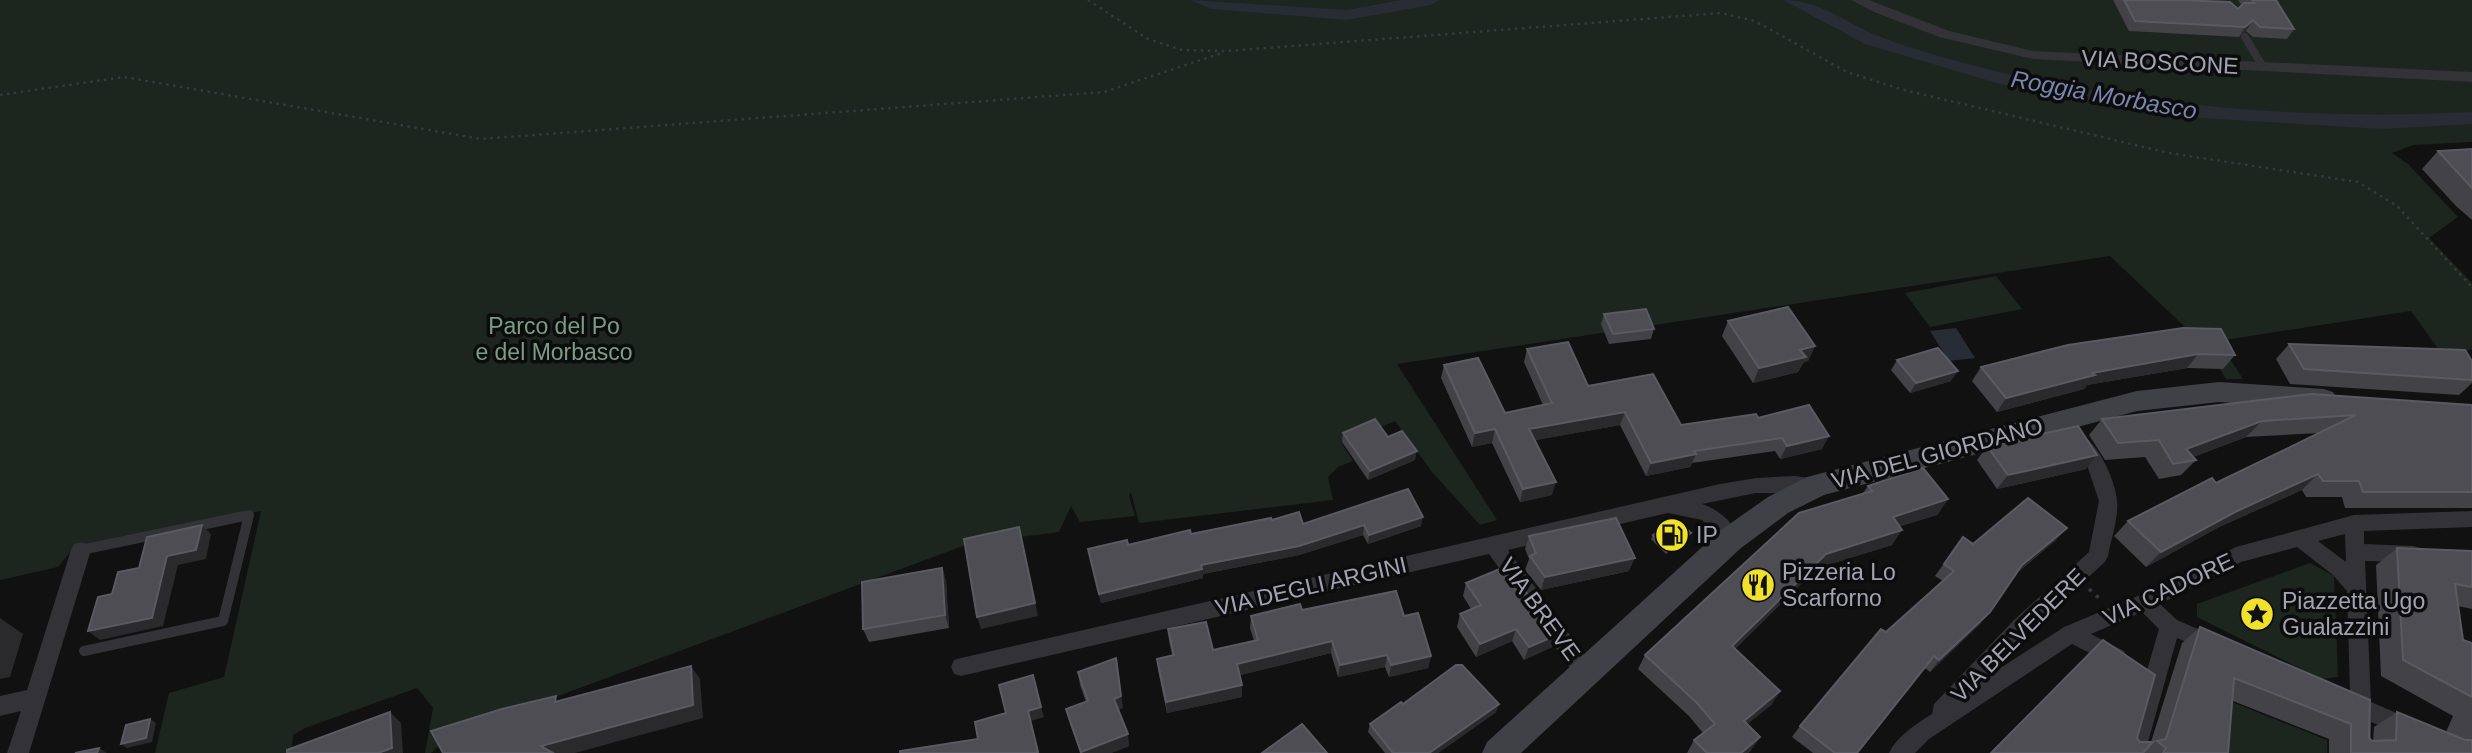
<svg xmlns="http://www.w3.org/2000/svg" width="2472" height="753" viewBox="0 0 2472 753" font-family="Helvetica,sans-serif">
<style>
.green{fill:#1d251f}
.water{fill:#272c35}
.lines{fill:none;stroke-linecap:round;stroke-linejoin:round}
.canal{fill:#272c35;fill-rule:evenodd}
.path-far1{stroke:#38383e;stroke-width:2.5;stroke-dasharray:2.5 4.5;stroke-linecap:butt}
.path{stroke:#38383e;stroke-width:3.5;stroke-dasharray:3.5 6;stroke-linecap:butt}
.lane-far1{stroke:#323237;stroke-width:8}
.lane{stroke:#323237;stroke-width:10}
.street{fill:#323237;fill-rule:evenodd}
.secondary{fill:#404047;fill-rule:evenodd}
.wall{fill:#424247}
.shaded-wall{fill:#2a2a2d}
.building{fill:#4d4d53;stroke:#5a5a62;stroke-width:2}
.labels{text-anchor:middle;stroke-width:7;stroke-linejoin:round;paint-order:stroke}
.street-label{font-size:23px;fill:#a2a3b3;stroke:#0c0c0d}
.park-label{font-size:23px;fill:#799e85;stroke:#0c0c0d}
.poi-label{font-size:23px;fill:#a2a3b3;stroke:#0c0c0d;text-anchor:start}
.water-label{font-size:24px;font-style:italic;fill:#7987ae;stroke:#0c0c0d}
</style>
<rect width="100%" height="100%" fill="#111112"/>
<g class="green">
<path d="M0 0H2472V142L2413 145 2392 153 2408 164 2458 217 2429 238 2472 283V349L2449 357 2441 353 2411 311 2218 341 2243 379H2226L2204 345 2110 256 1397 364 1497 520 1480 525 1432 472 1395 421 1342 444 1353 461 1338 467 1328 477 1333 500 1139 523 1131 492 1129 496 1135 516 1080 522 1071 506 1059 532 971 543 450 736 431 753H425L433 708 417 688 305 728 293 735 291 753H155L169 693 224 677 261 511 72 550 58 567 0 580Z"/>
<path d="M1996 276 2022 309 1930 327 1905 293Z"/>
<path d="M2310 563 2334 576 2338 677 2322 679 2197 617V604Z"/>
<path d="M2217 696 2327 740V753H2212Z"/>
</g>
<path class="water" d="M1956 328 1975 358 1949 361 1930 331Z"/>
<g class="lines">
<g class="canal">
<path d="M1190 0 1347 10 1401 0H1440L1431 5 1347 20 1211 9Z"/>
<path d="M1783 0C1819 0 1843 21 1876 35 1909 49 1967 64 2003 73 2157 108 2315 120 2472 112V124L2382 129 2168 116 2000 84 1865 44Z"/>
</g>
<g class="path-far1">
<path d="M1088 0 1148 39 1182 50 1227 51 1721 13 1755 21 1847 72 1900 89 2169 153 2358 182 2397 206 2472 287"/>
<path d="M0 95 124 77 481 139 1104 92 1222 53"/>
</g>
<path class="path" d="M2089 589 2102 601"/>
<path class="lane-far1" d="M2245 37 2263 67"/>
<path class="lane" d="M81 550 249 515 223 621 84 651"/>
<g class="street">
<path d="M1851 0H1869L1949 31 2033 51 2472 72V82L2033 59 1939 37 1874 12Z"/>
<path d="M2080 435C2098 441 2116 482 2117 501 2119 517 2111 539 2108 556L2105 562 2028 632 1985 678 2064 627 2138 596 2236 547 2354 515 2472 511V527L2364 531V544L2413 546 2420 548 2423 554 2420 560 2413 562 2365 561 2371 702 2415 721 2419 728 2415 735 2408 738 2371 722V753H2349L2350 713 2340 708 2337 701 2340 694 2350 693 2347 591 2333 575 2297 547 2241 562 2160 604 2177 620 2219 638 2222 644 2219 650 2212 653 2177 638 2145 753H2123L2159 629 2142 612 2091 634 2124 651 2127 658 2124 665 2117 667 2072 644 1929 739 1915 753H1889C1897 736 1916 724 1932 714L1934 704 2014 620 2089 552 2099 501 2086 462 2071 442 2074 437ZM2345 534 2346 562 2318 541Z"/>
<path d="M1795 476 1824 480 1826 485 1824 490 1817 493H1756L1702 504C1720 510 1732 522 1741 539L1738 545 1731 547 1724 545 1702 520 1668 513 1508 550 1594 668 1597 675 1594 682 1587 684 1580 682 1489 554 961 676 954 674 951 667 954 660 961 658 1720 484 1756 478Z"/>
<path d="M81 542 88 544 91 550 29 753H7L21 711 0 716V696L27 690 71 550 74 544Z"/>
</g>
<path class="secondary" d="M2219 382 2324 389 2333 392 2337 399 2333 406 2324 409 2219 402 2137 411 1824 495 1788 513 1741 548 1521 753H1482L1487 742 1721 530 1768 497 1807 477 2137 391Z"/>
</g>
<g class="wall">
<path d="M2113 0H2179L2238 9 2242 6 2238 0H2276L2294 29 2287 39 2253 37 2246 31 2239 37 2129 31Z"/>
<path d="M2472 149V220L2456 206 2422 169 2438 151Z"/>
<path d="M1604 314 1654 329 1651 339 1609 344 1601 324Z"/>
<path d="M1728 321 1815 346 1808 361 1804 362 1798 372 1753 383 1722 336Z"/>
<path d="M2289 344 2472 361V383L2459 395 2290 384 2276 359Z"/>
<path d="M2068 345 2235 355 2223 369 2187 368 2087 385 2084 389 1997 412 1972 381 1981 367Z"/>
<path d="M1527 349 1588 386 1681 425 1758 418 1822 449 1780 459 1775 451 1692 463 1690 467 1646 476 1620 425 1535 440 1552 495 1520 502 1492 443 1472 447 1441 378 1444 365 1505 413 1543 405 1524 362Z"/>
<path d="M1897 360 1951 381 1910 393 1891 370Z"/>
<path d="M2472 405V508H2345L2342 497H2306L2302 490 2219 527 2146 567 2114 536 2128 521 2216 483 2320 433 2246 437 2193 457 2196 460 2181 475 2159 479 2145 457 2105 460 2089 435 2102 419Z"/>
<path d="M1343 433 1388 437 1415 460 1368 480 1342 442Z"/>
<path d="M1987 446 2086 469 1997 489 1977 460Z"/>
<path d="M1868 486 1948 499 1937 515 1900 526 1892 545 1817 568 1735 649 1780 691 1771 705 1747 724 1760 737 1751 750 1748 753H1687L1694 740 1703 733 1689 716 1638 669 1645 655 1863 493Z"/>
<path d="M1272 520 1303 524 1421 526 1368 544 1363 535 1299 555 1203 574V578L1101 603 1088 549 1128 545Z"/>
<path d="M1653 535 1689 537 1666 554 1651 539Z"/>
<path d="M1529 536 1629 571 1541 590 1525 570 1529 559 1525 549Z"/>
<path d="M1963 537 1973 544 2056 540 2017 573 1980 624 1930 672 1925 668 1857 753H1813L1792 737 1800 726 1886 632 1943 581 1935 576Z"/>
<path d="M2397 548 2472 551V609L2458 606 2463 640 2472 643V753H2329V739L2233 701 2228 753H1990L2137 738 2140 742H2151L2182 643 2200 627 2370 700 2369 738 2372 741H2373L2374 727 2397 712 2446 732 2453 716 2381 676 2376 565Z"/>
<path d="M942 568 946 581 949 628 869 642 863 629Z"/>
<path d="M1466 583 1552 647 1524 660 1512 641 1476 657 1457 627 1460 614 1471 609 1463 596Z"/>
<path d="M1302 610 1404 616 1431 656 1428 668 1389 677 1385 667 1338 677 1331 653 1240 675 1242 685V697L1167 713 1158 670 1157 659 1172 655 1169 641 1168 629 1213 650 1254 641 1250 628 1251 616Z"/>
<path d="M1078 672 1123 708 1118 710 1129 746 1111 753H1080L1069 721 1066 709 1086 702 1080 685Z"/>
<path d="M1403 704 1496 712 1438 753H1385L1368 732 1370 724Z"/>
</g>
<g class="shaded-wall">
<path d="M2253 20 2246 31 2239 37 2245 27Z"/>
<path d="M1815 346 1808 361 1804 362 1798 372 1753 383 1759 368 1800 350Z"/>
<path d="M2198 354 2187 368 2087 385 2084 389 1997 412 2006 398 2092 373Z"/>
<path d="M1958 371 1951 381 1910 393 1916 383Z"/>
<path d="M1625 412 1620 425 1526 442 1529 429Z"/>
<path d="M2262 421 2246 437 2172 465 2186 449Z"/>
<path d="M1495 429 1492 443 1472 447 1475 433Z"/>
<path d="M1829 436 1822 449 1780 459 1787 446Z"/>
<path d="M1417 451 1415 460 1368 480 1370 471Z"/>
<path d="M1696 454 1690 467 1646 476 1651 463Z"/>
<path d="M2097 455 2086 469 1997 489 2008 475Z"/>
<path d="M2318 474 2302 490 2219 527 2146 567 2161 552 2235 512Z"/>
<path d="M1556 482 1552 495 1520 502 1523 489Z"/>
<path d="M1948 499 1937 515 1882 532 1893 517Z"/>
<path d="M1423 517 1421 526 1368 544 1369 535Z"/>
<path d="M202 525 211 534 206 559 178 565 163 626 100 640 88 631Z"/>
<path d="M1364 525 1363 535 1299 555 1203 574V578L1101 603 1099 594 1201 565Z"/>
<path d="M2067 528 2056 540 2012 577 2022 565Z"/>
<path d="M1902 530 1892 545 1817 568 1724 660 1732 646 1826 554Z"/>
<path d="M1691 533 1689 537 1666 554 1668 549Z"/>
<path d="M1022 540 1038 616 981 629 977 617Z"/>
<path d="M1635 558 1629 571 1541 590 1545 577Z"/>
<path d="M942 568 946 581 949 628 945 615Z"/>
<path d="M1990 612 1980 624 1930 672 1939 660Z"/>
<path d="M0 618 23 634 10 677 0 679Z"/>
<path d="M1516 629 1512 641 1476 657 1480 644Z"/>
<path d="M1557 635 1552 647 1524 660 1529 647Z"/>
<path d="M1332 641 1331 653 1237 676V664Z"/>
<path d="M1387 655 1385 667 1338 677 1340 665Z"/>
<path d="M1431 656 1428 668 1389 677 1391 665Z"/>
<path d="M691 666 700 679 703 718 575 753H547L541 746Z"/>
<path d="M1118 671 1123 708 1116 711 1114 699Z"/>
<path d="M1242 685V697L1167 713 1166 702Z"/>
<path d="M1780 691 1771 705 1735 734 1744 721Z"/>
<path d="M1499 704 1496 712 1438 753H1429Z"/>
<path d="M1041 707 1044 717 1031 721 1039 753H1034L1028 711Z"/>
<path d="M390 712 401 723 403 753H378Z"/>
<path d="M150 719 156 723 152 742 127 748 121 744Z"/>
<path d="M1128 734 1129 746 1111 753H1082L1081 752Z"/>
<path d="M1760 737 1751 750 1748 753H1741Z"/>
<path d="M99 748 107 753H97Z"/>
</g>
<g class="building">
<path d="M2124 0H2179L2230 2 2238 9 2244 3H2254L2252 0H2276L2294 29 2260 27 2253 20 2245 27 2135 21Z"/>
<path d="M2472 149V188L2438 151Z"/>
<path d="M1788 307 1815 346 1800 350 1806 357 1759 368 1728 321Z"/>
<path d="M1646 309 1654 329 1613 334 1604 314Z"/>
<path d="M2183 328 2221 329 2235 355 2198 354 2092 373 2095 375 2006 398 1981 367 2068 345Z"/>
<path d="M1568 342 1588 386 1653 374 1681 425 1756 414 1758 418 1809 405 1829 436 1787 446 1782 438 1694 451 1696 454 1651 463 1625 412 1529 429 1556 482 1523 489 1495 429 1475 433 1444 365 1478 358 1505 413 1552 403 1527 349Z"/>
<path d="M2289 344 2465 350 2472 361V380L2304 369Z"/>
<path d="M1938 348 1958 371 1916 383 1897 360Z"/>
<path d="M2311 394 2472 405V492H2363L2359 481H2323L2318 474 2235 512 2161 552 2128 521 2212 478 2216 483 2356 415 2262 421 2186 449 2196 460 2173 464 2159 440 2118 443 2102 419Z"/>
<path d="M1375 419 1388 437 1402 431 1417 451 1370 471 1343 433Z"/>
<path d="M2078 426 2097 455 2008 475 1987 446Z"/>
<path d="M1923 468 1948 499 1893 517 1902 530 1826 554 1732 646 1780 691 1744 721 1760 737 1741 753H1707L1694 740 1715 724 1697 703 1645 655 1799 513 1872 491 1868 486Z"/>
<path d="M1408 489 1423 517 1369 535 1364 525 1299 546 1201 565 1202 569 1099 594 1088 549 1127 540 1128 545 1190 530 1191 534 1271 518 1272 520 1299 512 1303 524Z"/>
<path d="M2028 498 2067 528 2022 565 1990 612 1939 660 1934 656 1857 753H1835L1800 726 1881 629 1886 632 1954 571 1944 564 1963 537 1973 544Z"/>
<path d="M1616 518 1635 558 1545 577 1530 556 1536 553 1529 536Z"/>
<path d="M1675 519 1691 533 1668 549 1653 535Z"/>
<path d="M202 525 196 550 167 556 152 618 88 631 98 597 112 594 118 572 139 568 147 537Z"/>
<path d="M1019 527 1035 603 977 617 964 539Z"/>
<path d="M2397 548 2472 551V587L2455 584 2463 640 2472 643V697L2403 660Z"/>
<path d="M1507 566 1557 635 1529 647 1516 629 1480 644 1460 614 1481 605 1466 583Z"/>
<path d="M942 568 945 615 863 629 862 582Z"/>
<path d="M1396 591 1404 616 1418 613 1431 656 1391 665 1387 655 1340 665 1332 641 1237 664 1242 685 1166 702 1157 659 1174 655 1168 629 1206 622 1213 650 1258 640 1251 616 1300 604 1302 610Z"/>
<path d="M2200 627 2370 700 2369 738 2372 741 2396 740 2397 712 2465 740H2472V753H2351V724L2234 678 2228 753H2163L2166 748 2157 741 2166 739Z"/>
<path d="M2103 640 2155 675 2137 738 2140 742H2153L2143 753H1991Z"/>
<path d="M1116 658 1121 696 1114 699 1128 734 1081 752 1066 709 1088 701 1078 672Z"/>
<path d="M1456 665H1462L1499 704 1429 753H1393L1370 724 1401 702 1403 704Z"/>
<path d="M691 666 693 705 541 746 553 753H443L431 731 502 709 556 696 555 702Z"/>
<path d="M1033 675 1041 707 1028 711 1038 752 1034 753H900V751L978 739 975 722 1006 713 999 685Z"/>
<path d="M390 712 392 748 378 753H287V750Z"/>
<path d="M150 719 146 738 121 744 126 725Z"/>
<path d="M1302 724 1327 753H1262Z"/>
<path d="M99 748 97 753H75Z"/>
</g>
<defs>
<g id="fuel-disc" transform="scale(1.75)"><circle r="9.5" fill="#efe12c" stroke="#0c0c0d"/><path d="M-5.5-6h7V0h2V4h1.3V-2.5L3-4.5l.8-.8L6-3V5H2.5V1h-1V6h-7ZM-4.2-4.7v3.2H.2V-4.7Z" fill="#111"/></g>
<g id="restaurant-disc" transform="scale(1.75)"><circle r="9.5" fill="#efe12c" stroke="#0c0c0d"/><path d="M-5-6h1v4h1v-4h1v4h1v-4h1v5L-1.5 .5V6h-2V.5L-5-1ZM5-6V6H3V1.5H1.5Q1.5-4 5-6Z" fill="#111"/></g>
<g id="sight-disc" transform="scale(1.75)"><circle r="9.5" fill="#efe12c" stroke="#0c0c0d"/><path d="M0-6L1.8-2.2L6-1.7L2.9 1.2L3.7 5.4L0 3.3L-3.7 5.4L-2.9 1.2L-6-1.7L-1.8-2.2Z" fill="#111"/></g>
</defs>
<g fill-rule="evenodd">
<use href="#fuel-disc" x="1672" y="535"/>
<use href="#restaurant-disc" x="1758" y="585"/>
<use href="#sight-disc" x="2257" y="614"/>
</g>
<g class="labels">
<g class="street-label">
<text transform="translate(2160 62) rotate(3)" y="8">VIA BOSCONE</text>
<text transform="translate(1937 453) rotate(-15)" y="8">VIA DEL GIORDANO</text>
<text transform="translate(1311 586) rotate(-13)" y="8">VIA DEGLI ARGINI</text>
<text transform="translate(2168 589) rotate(-25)" y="8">VIA CADORE</text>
<text transform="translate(1540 609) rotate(54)" y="8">VIA BREVE</text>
<text transform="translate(2018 635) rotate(-45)" y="8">VIA BELVEDERE</text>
</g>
<g class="park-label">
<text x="554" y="334">Parco del Po<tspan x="554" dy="26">e del Morbasco</tspan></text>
</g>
<g class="poi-label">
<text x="1696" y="543">IP</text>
<text x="1782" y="580">Pizzeria Lo<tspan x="1782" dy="26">Scarforno</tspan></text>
<text x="2282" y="609">Piazzetta Ugo<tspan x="2282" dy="26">Gualazzini</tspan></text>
</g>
<g class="water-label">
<text transform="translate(2104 95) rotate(10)" y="8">Roggia Morbasco</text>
</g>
</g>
</svg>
